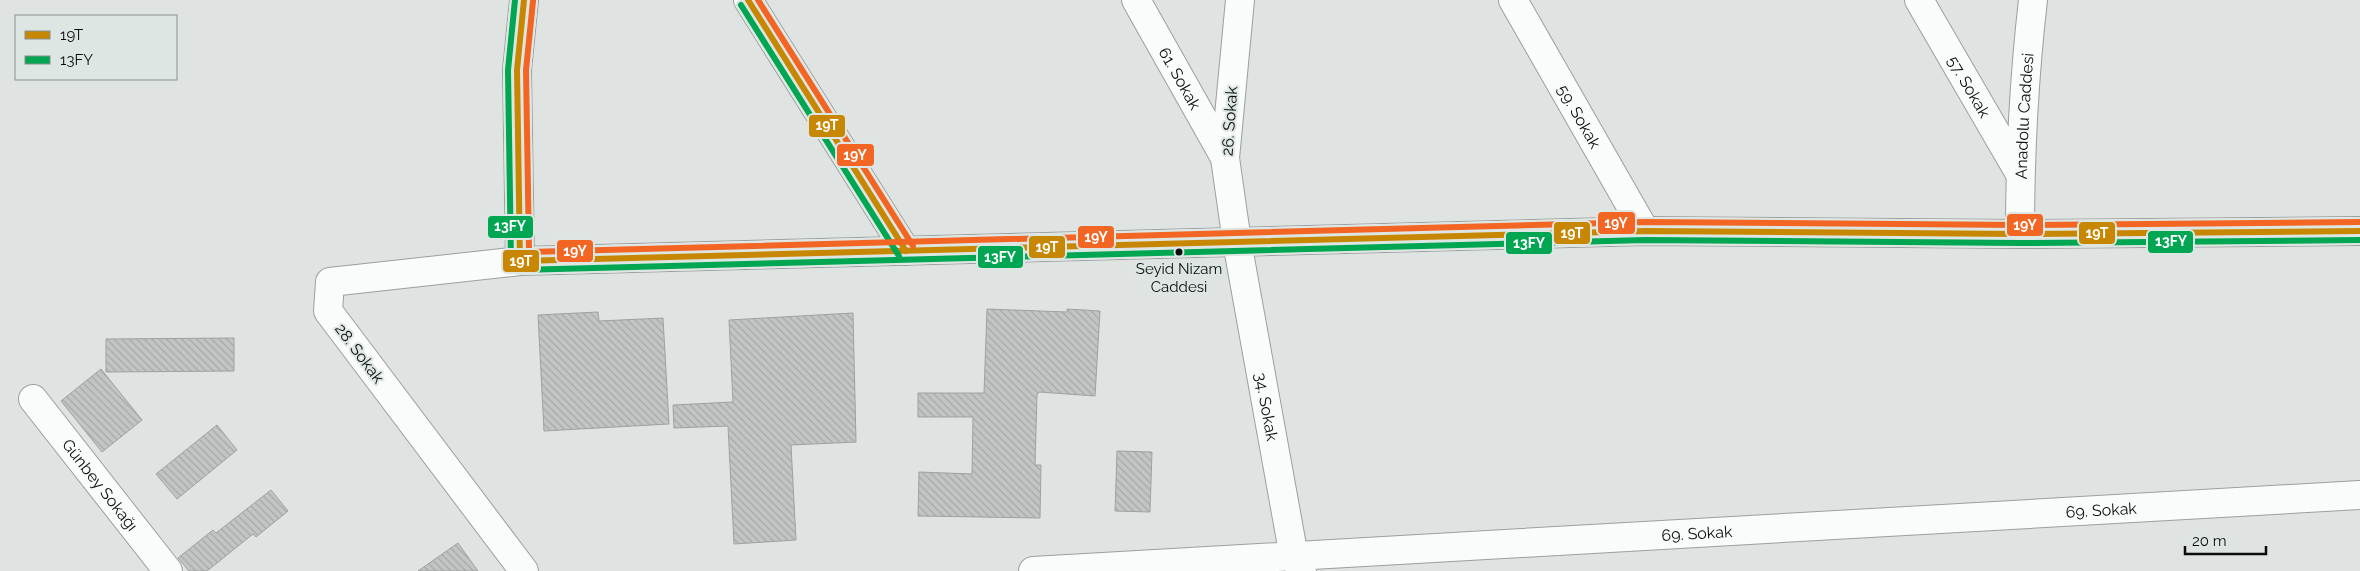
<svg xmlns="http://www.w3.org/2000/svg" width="2360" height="571" viewBox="0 0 2360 571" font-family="Raleway,sans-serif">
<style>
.building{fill:url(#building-back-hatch);stroke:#9ea1a0}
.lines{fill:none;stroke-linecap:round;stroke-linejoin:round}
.minor-casing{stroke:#9b9f9e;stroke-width:30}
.minor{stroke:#fafbfb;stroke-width:28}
.bus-1-casing{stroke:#dde6e3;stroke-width:10}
.bus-2-casing{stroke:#dde6e3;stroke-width:10}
.bus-3-casing{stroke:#dde6e3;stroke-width:10}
.bus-1{stroke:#c88702;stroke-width:6}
.bus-2{stroke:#00a651;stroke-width:6}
.bus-3{stroke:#f26522;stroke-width:6}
.bus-dot{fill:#0a0d0c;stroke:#dde6e3;stroke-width:2}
.labels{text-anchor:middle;stroke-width:4;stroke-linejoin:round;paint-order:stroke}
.bus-label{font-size:15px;fill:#0a0d0c;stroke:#dde6e3}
.street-label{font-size:16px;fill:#0a0d0c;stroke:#dde6e3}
.line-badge{stroke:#dde6e3;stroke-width:2}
.badge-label{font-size:14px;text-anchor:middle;font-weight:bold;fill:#fff}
</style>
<defs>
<pattern id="building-back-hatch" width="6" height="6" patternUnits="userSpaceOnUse" patternTransform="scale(1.25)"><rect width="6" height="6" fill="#c2c5c4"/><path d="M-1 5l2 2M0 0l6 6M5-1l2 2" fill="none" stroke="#a5a8a7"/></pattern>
</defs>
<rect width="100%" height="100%" fill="#dfe4e2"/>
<g class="building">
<path d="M987 309 1067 312V309L1100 311 1095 396 1039 392 1037 395 1035 465H1041L1040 518 918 516 919 472 972 474 973 417H918V393H984Z"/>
<path d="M598 312 599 321 663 318 669 424 544 431 538 315Z"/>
<path d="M853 313 856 442 791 445 796 540 734 544 728 426 674 428 673 405 733 402 729 320Z"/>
<path d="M234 338V371L106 372V339Z"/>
<path d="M101 369 142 420 102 452 61 401Z"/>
<path d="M217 425 237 450 177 499 156 474Z"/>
<path d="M1117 451 1152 452 1150 512 1115 511Z"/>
<path d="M271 490 288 511 256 537 253 534 207 571H189L178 558 213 530 216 533Z"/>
<path d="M458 543 478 571H418Z"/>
</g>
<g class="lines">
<g class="minor-casing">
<g id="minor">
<path d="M748 0 906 251"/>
<path id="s1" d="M1136 0 1225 158"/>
<path id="s2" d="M1240 0 1225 158 1237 242 1294 557 1302 571"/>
<path id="s3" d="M1513 0 1645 231"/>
<path id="s4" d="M1919 0 2020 174"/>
<path id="s5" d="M2020 234C2020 156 2024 78 2033 0"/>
<path d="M520 261 517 70 524 0"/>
<path id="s6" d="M33 399 168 571"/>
<path d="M524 571 328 311 330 282 520 261 1645 231 2020 234 2360 231"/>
<path id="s7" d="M1033 571 2360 495"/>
</g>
</g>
<use href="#minor" class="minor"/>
<g class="bus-1-casing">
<g id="bus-1">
<path d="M524 0 517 70 520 261 1645 231 2020 234 2360 231"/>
<path d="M748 0 906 251"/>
</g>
</g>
<g class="bus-2-casing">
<g id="bus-2">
<path d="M515 0 508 70 511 261 513 267 519 270 1645 240 2020 243 2360 240"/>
<path d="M741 5 899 256"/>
</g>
</g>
<g class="bus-3-casing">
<g id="bus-3">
<path d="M758 0 913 246"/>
<path d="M533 1 526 70 529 252 1645 222 2020 225 2360 222"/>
</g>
</g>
<use href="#bus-1" class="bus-1"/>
<use href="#bus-2" class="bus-2"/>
<use href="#bus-3" class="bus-3"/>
</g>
<circle class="bus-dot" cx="1179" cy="252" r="4.5"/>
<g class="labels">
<g class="bus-label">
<text x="1179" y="274">Seyid Nizam<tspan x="1179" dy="18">Caddesi</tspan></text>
</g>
<g class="street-label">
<text dy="6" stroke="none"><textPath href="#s1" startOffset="90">61. Sokak</textPath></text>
<text dy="6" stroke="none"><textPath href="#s4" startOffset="100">57. Sokak</textPath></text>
<text dy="6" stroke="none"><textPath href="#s3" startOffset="134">59. Sokak</textPath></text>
<text dy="6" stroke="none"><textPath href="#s5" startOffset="118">Anadolu Caddesi</textPath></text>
<text transform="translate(1229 121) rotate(-86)" y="6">26. Sokak</text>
<text transform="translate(360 353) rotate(53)" y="6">28. Sokak</text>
<text dy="6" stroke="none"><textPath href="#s2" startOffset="411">34. Sokak</textPath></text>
<text dy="6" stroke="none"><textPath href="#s6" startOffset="109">Günbey Sokağı</textPath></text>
<text dy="6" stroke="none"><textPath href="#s7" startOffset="1070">69. Sokak</textPath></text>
<text dy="6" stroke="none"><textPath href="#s7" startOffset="665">69. Sokak</textPath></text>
</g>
</g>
<g class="line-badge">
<rect x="808" y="114" width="38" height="24" rx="5" fill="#c88702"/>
<rect x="836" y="143" width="39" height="24" rx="5" fill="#f26522"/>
<rect x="1597" y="211" width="39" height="24" rx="5" fill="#f26522"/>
<rect x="2006" y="213" width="38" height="24" rx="5" fill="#f26522"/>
<rect x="487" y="215" width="47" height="24" rx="5" fill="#00a651"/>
<rect x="1553" y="221" width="38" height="24" rx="5" fill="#c88702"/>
<rect x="2078" y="221" width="38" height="24" rx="5" fill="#c88702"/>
<rect x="1077" y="225" width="38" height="24" rx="5" fill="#f26522"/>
<rect x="2147" y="230" width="47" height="24" rx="5" fill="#00a651"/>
<rect x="1505" y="231" width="48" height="24" rx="5" fill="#00a651"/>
<rect x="1028" y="235" width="38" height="24" rx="5" fill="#c88702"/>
<rect x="556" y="239" width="38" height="24" rx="5" fill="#f26522"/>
<rect x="977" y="245" width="47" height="24" rx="5" fill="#00a651"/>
<rect x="502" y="249" width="38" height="24" rx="5" fill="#c88702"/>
</g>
<g class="badge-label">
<text x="827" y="130">19T</text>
<text x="855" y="160">19Y</text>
<text x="1616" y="228">19Y</text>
<text x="2025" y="230">19Y</text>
<text x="510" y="231">13FY</text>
<text x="1572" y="238">19T</text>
<text x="2097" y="238">19T</text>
<text x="1096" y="242">19Y</text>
<text x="2171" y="246">13FY</text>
<text x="1529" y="248">13FY</text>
<text x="1047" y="252">19T</text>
<text x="575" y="256">19Y</text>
<text x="1000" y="262">13FY</text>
<text x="521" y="266">19T</text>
</g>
<rect x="15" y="15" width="162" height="65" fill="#dde6e3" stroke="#898f8d"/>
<rect x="25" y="31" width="25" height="8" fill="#c88702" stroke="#898f8d"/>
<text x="60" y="40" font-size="15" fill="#0a0d0c">19T</text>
<rect x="25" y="56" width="25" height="8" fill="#00a651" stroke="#898f8d"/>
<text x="60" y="65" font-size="15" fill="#0a0d0c">13FY</text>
<path d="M2185 546v8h81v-8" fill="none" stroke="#0a0d0c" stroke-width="2.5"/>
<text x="2192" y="546" font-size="15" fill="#0a0d0c" stroke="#dde6e3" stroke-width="4" paint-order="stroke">20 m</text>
</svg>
